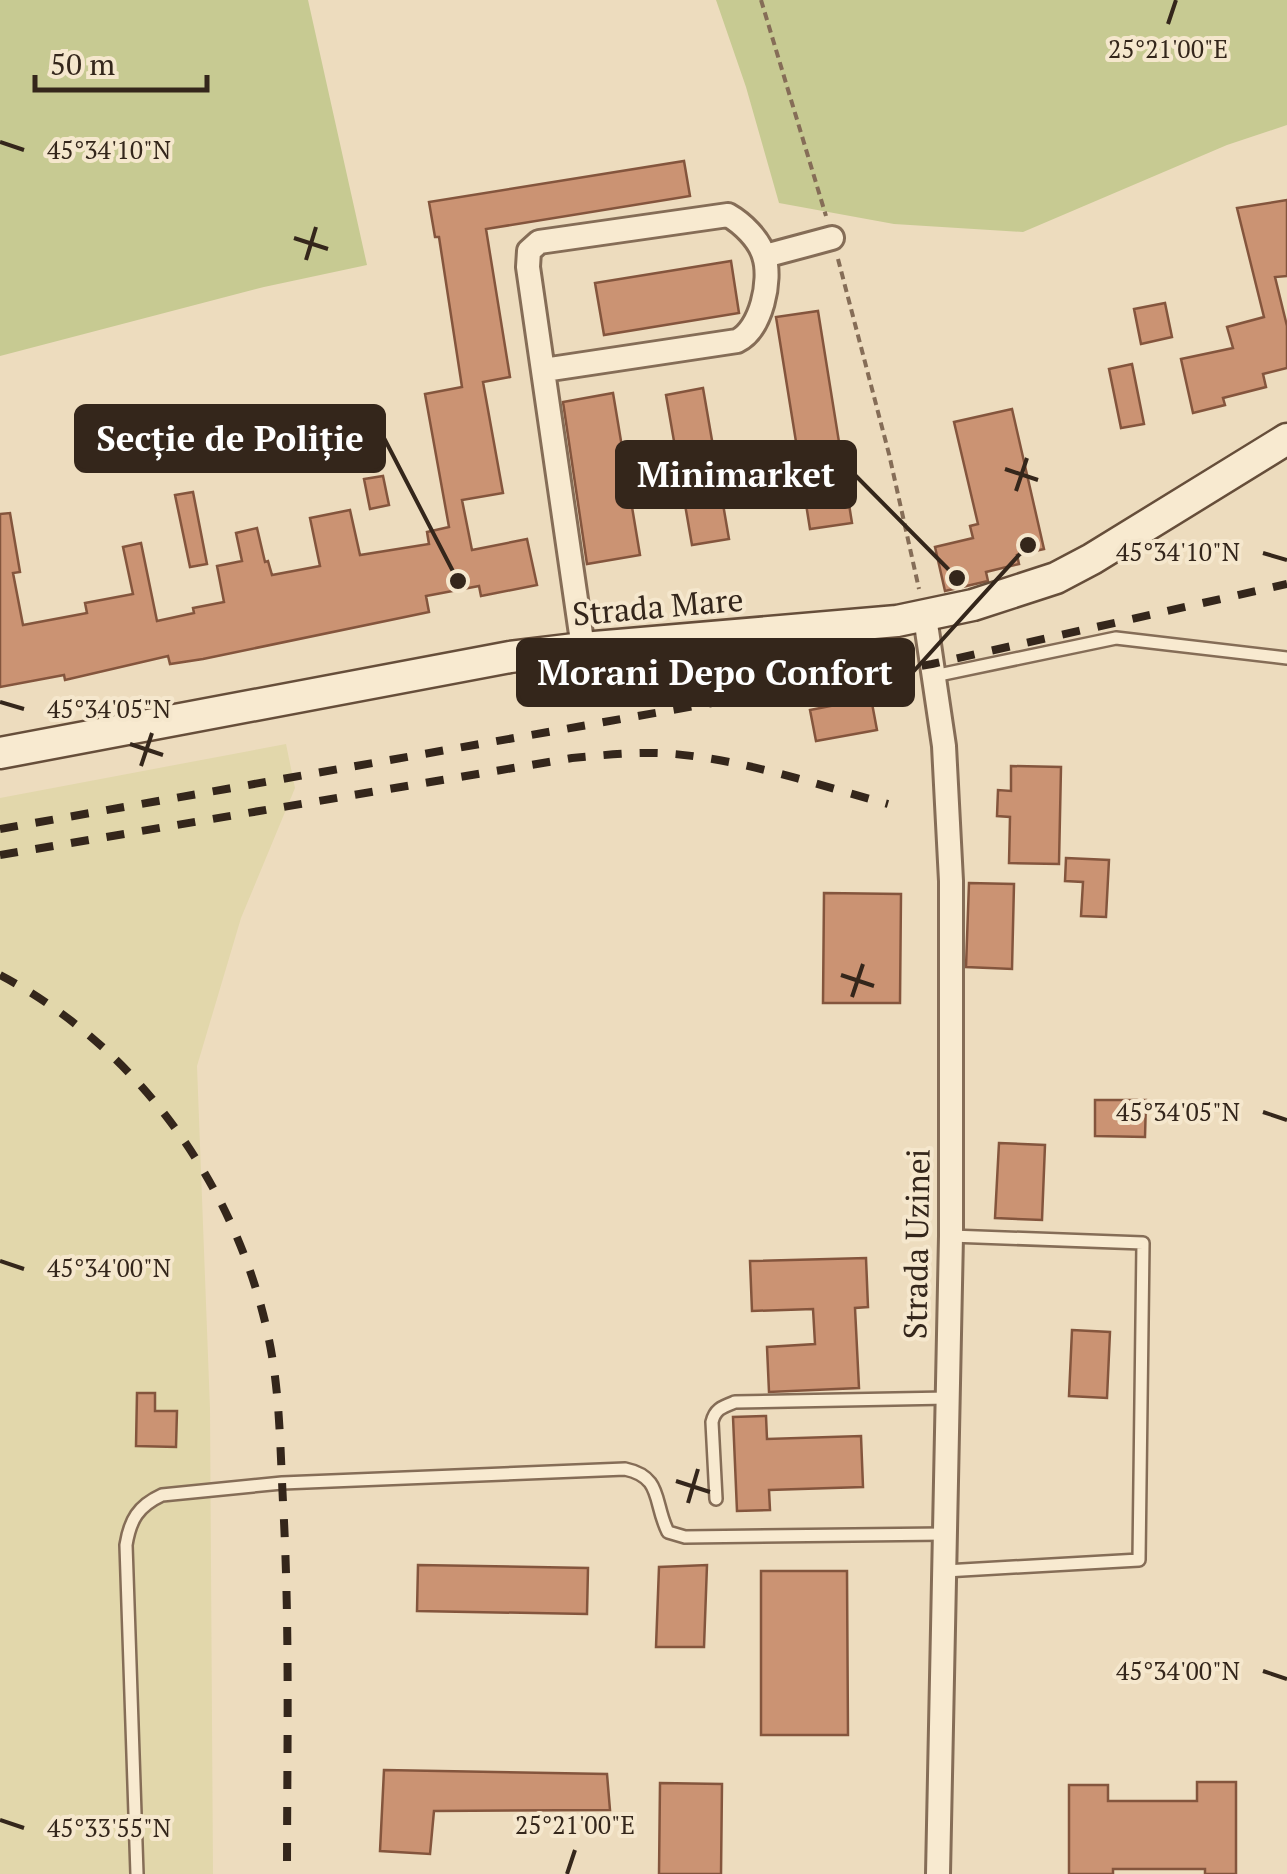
<svg xmlns="http://www.w3.org/2000/svg" width="1287" height="1874" viewBox="0 0 1287 1874" font-family="'PT Serif',serif">
<style>
.farmland{fill:#e2d7ab}
.green{fill:#c7ca92}
.building{fill:#cb9373;stroke:#84553d;stroke-width:2.5}
.lines{fill:none;stroke-linecap:round;stroke-linejoin:round}
.service-casing{stroke:#856d57;stroke-width:16}
.minor-casing{stroke:#856d57;stroke-width:28}
.secondary-casing{stroke:#664e3a;stroke-width:35}
.path{stroke:#856d57;stroke-width:4;stroke-dasharray:8 5;stroke-linecap:butt}
.service{stroke:#f8ead0;stroke-width:11}
.minor{stroke:#f8ead0;stroke-width:22}
.secondary{stroke:#f8ead0;stroke-width:30}
.rail{stroke:#34261b;stroke-width:8;stroke-dasharray:18 18;stroke-linecap:butt}
.ticks{fill:none;stroke:#34261b;stroke-width:4}
.labels{text-anchor:middle;stroke-width:8;stroke-linejoin:round;paint-order:stroke}
.street-label{font-size:32px;fill:#34261b;stroke:#f5e7cd}
.ticks-label{font-size:25px;text-anchor:middle;fill:#34261b;stroke:#f5e7cd;stroke-width:8;stroke-linejoin:round;paint-order:stroke}
.leader{fill:none;stroke:#34261b;stroke-width:4}
.callout-dot{fill:#34261b;stroke:#f5e7cd;stroke-width:4}
.callout{fill:#34261b;stroke:#34261b;stroke-width:4}
.callout-label{font-size:35px;text-anchor:middle;font-weight:bold;fill:#fff}
</style>
<rect width="100%" height="100%" fill="#eddcbe"/>
<path class="farmland" d="M286 744 295 788 241 918 197 1066 210 1409 213 1874H0V798Z"/>
<g class="green">
<path d="M0 0H308L367 265 264 287 0 356Z"/>
<path d="M716 0H1287V125L1227 145 1023 232 894 224 779 203 746 87Z"/>
</g>
<g class="building">
<path d="M684 161 690 196 486 229 510 377 483 382 503 493 462 500 472 550 527 539 537 585 481 596 479 586 426 596 429 612 203 659 170 664 168 656 65 680 64 675 0 687V514L10 513 20 572 13 573 23 625 87 613 85 603 133 594 123 547 141 543 157 621 194 613 193 608 224 602 217 566 242 561 236 533 257 528 265 562 268 561 272 575 320 566 310 518 350 510 360 555 429 544 427 532 449 527 425 394 462 387 439 237H435L429 202Z"/>
<path d="M1287 200V276L1275 277 1287 326V368L1263 374 1266 387 1223 398 1225 405 1193 413 1181 359 1233 348 1227 327 1264 317 1237 208Z"/>
<path d="M731 261 739 313 604 335 595 283Z"/>
<path d="M1165 303 1172 337 1141 344 1134 309Z"/>
<path d="M818 311 852 523 810 529 776 317Z"/>
<path d="M1132 364 1144 424 1121 428 1109 369Z"/>
<path d="M703 388 729 539 692 545 666 395Z"/>
<path d="M613 393 640 555 587 564 563 402Z"/>
<path d="M1012 409 1044 549 1017 555 1019 564 986 572 988 581 945 591 935 547 973 538 970 526 978 524 954 422Z"/>
<path d="M383 476 389 505 370 509 364 479Z"/>
<path d="M193 492 207 564 190 567 175 495Z"/>
<path d="M871 698 877 730 816 741 810 710Z"/>
<path d="M1011 766 1061 767 1059 864 1009 863 1010 817 997 816 998 790 1011 791Z"/>
<path d="M1066 858 1109 860 1106 917 1081 916 1083 882 1065 881Z"/>
<path d="M969 883 1014 884 1012 969 966 967Z"/>
<path d="M824 893 901 894 900 1003H823Z"/>
<path d="M1095 1100H1146L1145 1137 1095 1136Z"/>
<path d="M999 1143 1045 1145 1042 1220 995 1218Z"/>
<path d="M866 1258 868 1307 855 1308 859 1388 769 1392 767 1347 815 1344 813 1309 752 1311 750 1261Z"/>
<path d="M1072 1330 1110 1332 1107 1398 1069 1396Z"/>
<path d="M137 1393H155V1411H177L176 1447 136 1446Z"/>
<path d="M766 1416 767 1439 861 1436 863 1487 769 1490 770 1510 737 1511 733 1417Z"/>
<path d="M418 1565 588 1568 587 1614 417 1611Z"/>
<path d="M707 1565 704 1647H656L659 1567Z"/>
<path d="M761 1571H847L848 1735H761Z"/>
<path d="M384 1770 607 1774 610 1810 434 1811 430 1854 380 1851Z"/>
<path d="M1197 1782H1236V1874H1205V1869H1113V1874H1069V1785H1108V1801H1197Z"/>
<path d="M660 1783 722 1784 721 1874H659Z"/>
</g>
<g class="lines">
<g class="service-casing">
<g id="service">
<path d="M934 676 1116 638 1287 658"/>
<path d="M716 1499 712 1422C715 1409 722 1407 735 1402L948 1398"/>
<path d="M945 1571 1139 1560 1143 1243 951 1236"/>
<path d="M137 1874 126 1545C130 1520 138 1506 162 1495L282 1483 625 1469C663 1477 653 1502 668 1532L685 1537 945 1534"/>
</g>
</g>
<g class="minor-casing">
<g id="minor">
<path d="M765 256 832 238"/>
<path d="M544 370 737 341C761 330 772 280 764 256 759 239 742 223 728 215L539 242 529 251 528 267 583 648"/>
<path d="M925 617 944 746 951 881V1236L938 1874"/>
</g>
</g>
<g class="secondary-casing">
<path id="secondary" d="M0 753 510 657 583 648 897 621 973 605 1056 578 1092 559 1287 439"/>
</g>
<g class="path">
<path d="M761 0 826 216"/>
<path d="M838 259 889 454 919 589"/>
</g>
<use href="#service" class="service"/>
<use href="#minor" class="minor"/>
<use href="#secondary" class="secondary"/>
<g class="rail">
<path d="M0 829 932 664 1287 584"/>
<path d="M0 855 572 758C605 755 640 751 674 754 744 760 819 785 888 804"/>
<path d="M0 975C137 1047 236 1185 268 1335 280 1390 280 1446 283 1502 290 1626 287 1750 287 1874"/>
</g>
</g>
<path class="ticks" d="M1168 24 1176 0M0 142 24 150M294 238 328 249M306 260 316 227M1005 469 1038 480M1016 491 1027 458M1263 553 1287 560M0 702 24 709M130 744 163 755M141 766 152 733M841 975 874 986M852 997 863 964M1263 1112 1287 1120M0 1261 24 1269M676 1481 710 1492M688 1503 698 1469M1263 1671 1287 1679M0 1820 24 1828M567 1874 575 1850"/>
<g class="labels">
<g class="street-label">
<text transform="translate(658 607) rotate(-5)" y="11">Strada Mare</text>
<text transform="translate(917 1244) rotate(-89)" y="11">Strada Uzinei</text>
</g>
</g>
<g class="ticks-label">
<text x="1168" y="58">25°21'00"E</text>
<text x="109" y="159">45°34'10"N</text>
<text x="1178" y="561">45°34'10"N</text>
<text x="109" y="718">45°34'05"N</text>
<text x="1178" y="1121">45°34'05"N</text>
<text x="109" y="1277">45°34'00"N</text>
<text x="1178" y="1680">45°34'00"N</text>
<text x="575" y="1834">25°21'00"E</text>
<text x="109" y="1837">45°33'55"N</text>
</g>
<path class="leader" d="M458 581L384 438M957 578L855 475M1028 545L913 672"/>
<g class="callout-dot">
<circle cx="458" cy="581" r="10"/>
<circle cx="957" cy="578" r="10"/>
<circle cx="1028" cy="545" r="10"/>
</g>
<g class="callout">
<rect x="76" y="406" width="308" height="65" rx="10"/>
<rect x="617" y="442" width="238" height="65" rx="10"/>
<rect x="518" y="640" width="395" height="65" rx="10"/>
</g>
<g class="callout-label">
<text x="230" y="451">Secție de Poliție</text>
<text x="736" y="487">Minimarket</text>
<text x="715" y="685">Morani Depo Confort</text>
</g>
<path d="M35 75v15h172v-15" fill="none" stroke="#34261b" stroke-width="5"/>
<text x="50" y="75" font-size="30" fill="#34261b" stroke="#f5e7cd" stroke-width="8" paint-order="stroke">50 m</text>
</svg>
